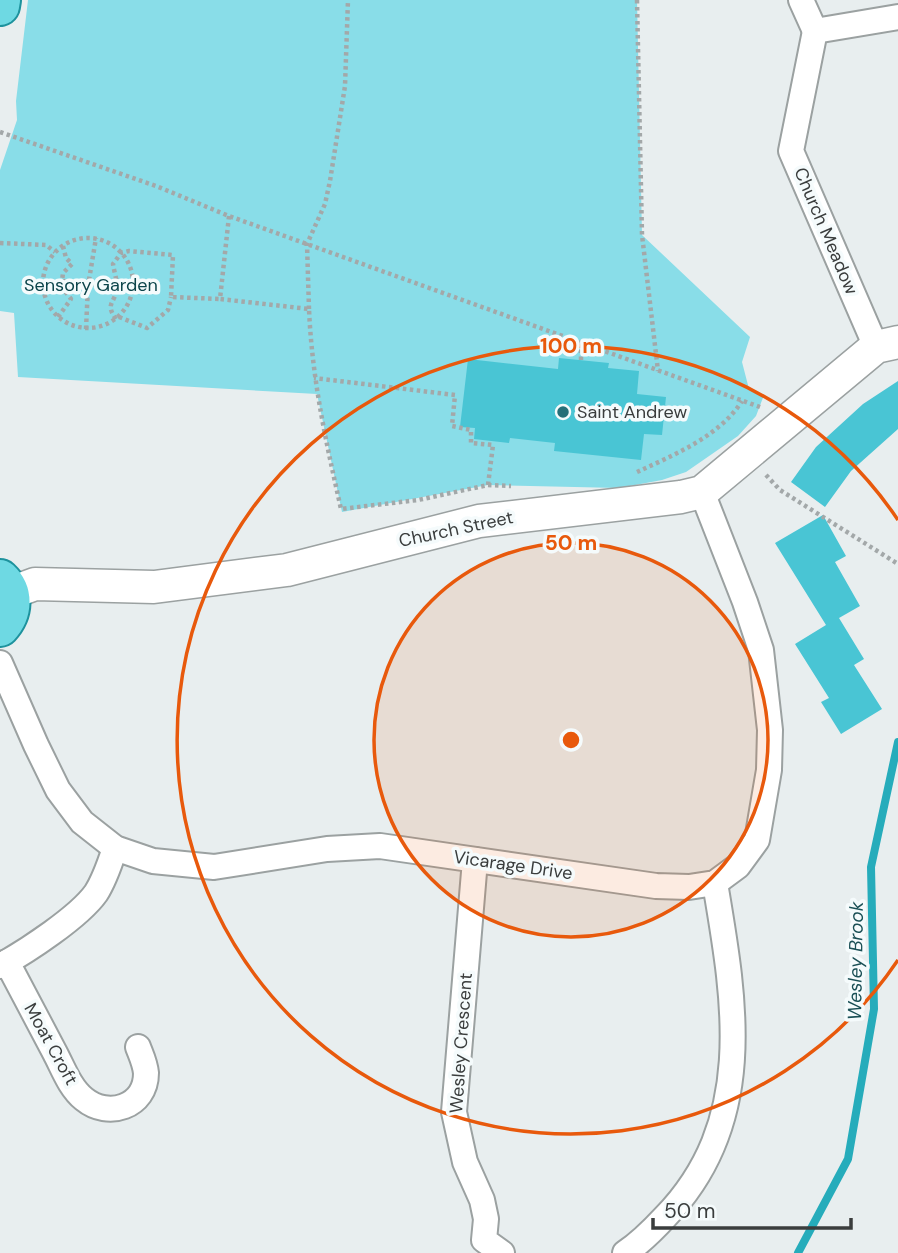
<svg xmlns="http://www.w3.org/2000/svg" width="898" height="1253" viewBox="0 0 898 1253" font-family="'DM Sans',sans-serif">
<style>
.green{fill:#89dde8}
.lines{fill:none;stroke-linecap:round;stroke-linejoin:round}
.stream{stroke:#26acbb;stroke-width:8}
.building{fill:#49c5d4}
.minor-casing{stroke:#9ba1a1;stroke-width:28}
.tertiary-casing{stroke:#9ba1a1;stroke-width:35}
.primary-casing{stroke:#1d929d;stroke-width:42}
.path{stroke:#a3a8a9;stroke-width:4.5;stroke-dasharray:3.5 3.5;stroke-linecap:butt}
.minor{stroke:#fff;stroke-width:24}
.tertiary{stroke:#fff;stroke-width:32}
.primary{stroke:#6ed9e3;stroke-width:38}
.ring{fill:none;stroke:#e8590c;stroke-width:3.5}
.poi-dot{fill:#266f78;stroke:#f5fbfc;stroke-width:2.5}
.labels{text-anchor:middle;stroke-width:7;stroke-linejoin:round;paint-order:stroke}
.street-label{font-size:18px;fill:#3a3d3d;stroke:#f5fbfc}
.park-label{font-size:18px;fill:#0b444a;stroke:#f5fbfc}
.poi-label{font-size:18px;fill:#3a3d3d;stroke:#f5fbfc;text-anchor:start}
.water-label{font-size:19px;font-style:italic;fill:#1b5056;stroke:#f5fbfc}
.centre{fill:#e8590c;stroke:#f5fbfc;stroke-width:3.5}
.ring-label{font-size:21px;text-anchor:middle;font-weight:bold;fill:#e8590c;stroke:#f5fbfc;stroke-width:7;stroke-linejoin:round;paint-order:stroke}
</style>
<rect width="100%" height="100%" fill="#e8eeef"/>
<path class="green" d="M28 0H637L642 235 750 337 742 362 749 389 764 395 756 416 738 436 686 472 662 480 619 488 488 485 342 512 317 394 18 377 14 313 0 311V170L17 120 16 101Z"/>
<g class="lines">
<path class="stream" d="M798 1253 848 1159 874 1009 871 867 898 742"/>
</g>
<g class="building">
<path d="M559 358 609 363 608 368 639 371 637 394 666 397 662 435 644 434 641 460 554 451 555 443 510 438 509 443 474 439 475 428 460 427 468 359 558 369Z"/>
<path d="M898 381V429L851 471 825 507 791 482 816 447 863 404Z"/>
<path d="M823 515 846 556 835 562 860 606 839 618 864 659 854 665 882 709 841 734 821 702 829 698 795 644 826 625 775 543Z"/>
</g>
<g class="lines">
<g class="minor-casing">
<g id="minor">
<path d="M801 0 815 31"/>
<path d="M876 347 791 151 815 31 898 17"/>
<path d="M0 663 36 745 58 790 82 822 115 848 153 861 214 867 327 849 380 846 656 886 689 887 715 883 738 866 757 840 769 770 770 730 761 650 745 602 702 492"/>
<path d="M475 860 454 1112 465 1162 482 1200 486 1219 484 1240 502 1253"/>
<path d="M7 962C23 992 39 1023 55 1053 63 1068 70 1088 84 1099 108 1119 146 1107 146 1073 145 1063 141 1055 138 1047"/>
<path d="M0 966C27 951 79 917 96 893 105 879 110 863 115 848"/>
<path d="M625 1253C640 1243 652 1231 665 1217 757 1122 735 1001 715 883"/>
</g>
</g>
<g class="tertiary-casing">
<path id="tertiary" d="M10 597 16 591 35 584 154 587 287 570 479 521 681 497 702 492 876 347 898 342"/>
</g>
<g class="primary-casing">
<g id="primary">
<path d="M0 6 1 0"/>
<path d="M0 579C15 593 13 613 0 627"/>
</g>
</g>
<g class="path">
<path d="M637 0 642 235 658 371"/>
<path d="M0 132 156 186 229 216 760 407"/>
<path d="M229 216 220 299 309 309C312 379 326 442 341 509L418 500 488 485 493 445 471 443V430L452 426 455 395 314 378"/>
<circle cx="88" cy="283" r="45"/>
<path d="M0 243 46 245 55 252"/>
<path d="M63 246 66 258 72 264 63 273 62 281 117 287"/>
<path d="M309 309 307 244 325 204 330 181 345 86 348 0"/>
<path d="M58 317 71 299 64 290 62 281"/>
<path d="M119 317 147 328 168 310 171 297"/>
<path d="M116 319C104 303 116 303 117 287 117 280 114 271 113 264L121 253 129 251 173 255 171 297 220 299"/>
<path d="M86 329 88 286 96 238"/>
<path d="M581 360V343"/>
<path d="M637 472C674 455 720 436 742 401"/>
<path d="M766 475 780 490 898 564"/>
<path d="M488 485 511 486"/>
</g>
<use href="#minor" class="minor"/>
<use href="#tertiary" class="tertiary"/>
<use href="#primary" class="primary"/>
</g>
<circle cx="571" cy="740" r="197" fill="#e8590c" fill-opacity=".12"/>
<g class="ring">
<circle cx="571" cy="740" r="197"/>
<path d="M898 960A394 394 0 1 1 898 520"/>
</g>
<circle class="poi-dot" cx="563" cy="412" r="7"/>
<g class="labels">
<g class="street-label">
<text transform="translate(826 231) rotate(67)" y="6">Church Meadow</text>
<text transform="translate(456 529) rotate(-12)" y="6">Church Street</text>
<text transform="translate(513 865) rotate(8)" y="6">Vicarage Drive</text>
<text transform="translate(461 1043) rotate(-86)" y="6">Wesley Crescent</text>
<text transform="translate(51 1044) rotate(61)" y="6">Moat Croft</text>
</g>
<g class="park-label">
<text x="91" y="291">Sensory Garden</text>
</g>
<g class="poi-label">
<text x="577" y="418">Saint Andrew</text>
</g>
<g class="water-label">
<text transform="translate(855 961) rotate(-89)" y="7">Wesley Brook</text>
</g>
</g>
<circle cx="571" cy="740" r="10" class="centre"/>
<g class="ring-label">
<text x="571" y="353">100 m</text>
<text x="571" y="550">50 m</text>
</g>
<path d="M653 1218v10h198v-10" fill="none" stroke="#3a3d3d" stroke-width="3.5"/>
<text x="664" y="1218" font-size="21" fill="#3a3d3d" stroke="#f5fbfc" stroke-width="5" paint-order="stroke">50 m</text>
</svg>
